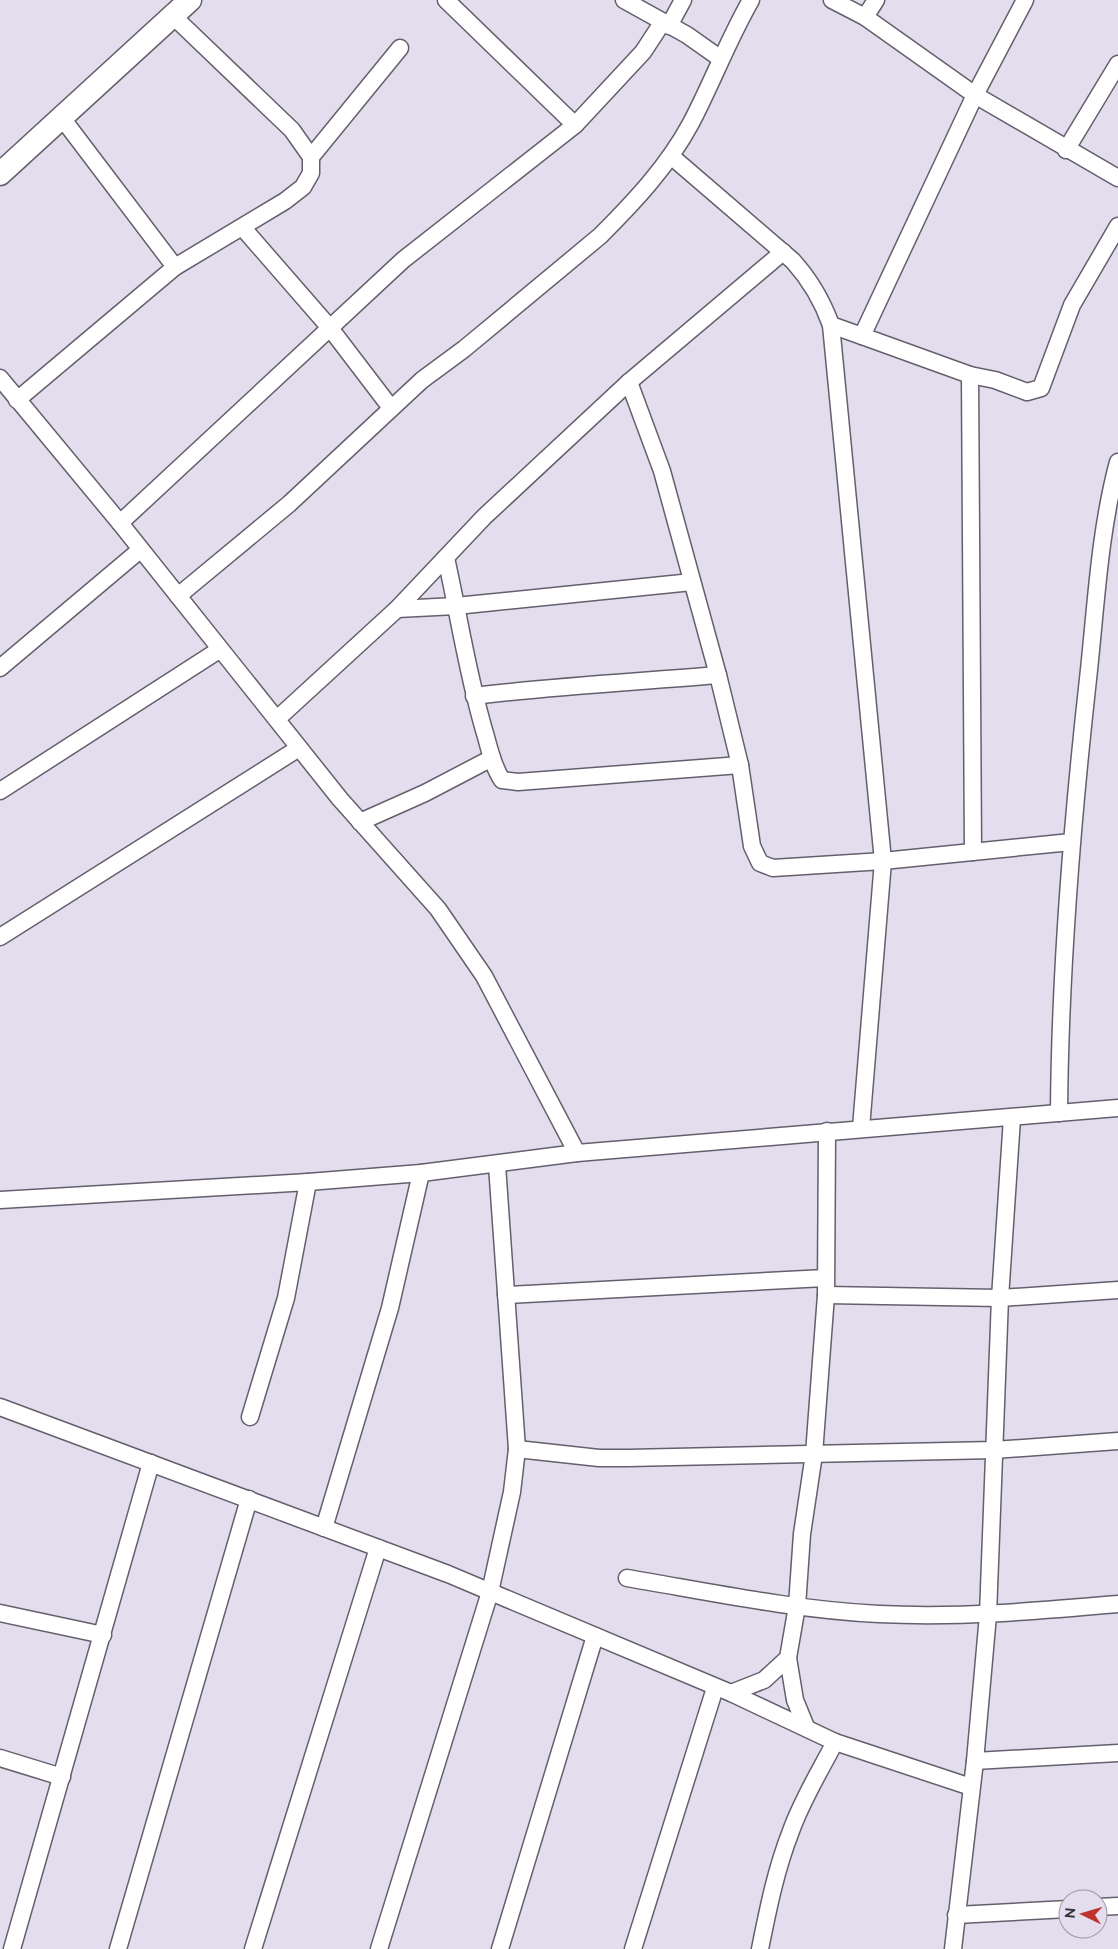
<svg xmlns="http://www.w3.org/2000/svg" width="1118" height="1949" viewBox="0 0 1118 1949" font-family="Raleway,sans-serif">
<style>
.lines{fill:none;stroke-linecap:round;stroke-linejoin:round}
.street-casing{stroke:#645f6d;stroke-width:19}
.secondary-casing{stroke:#645f6d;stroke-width:25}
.street{stroke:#fff;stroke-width:16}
.secondary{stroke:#fff;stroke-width:22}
</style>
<rect width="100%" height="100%" fill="#e3ddee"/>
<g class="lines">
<g class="street-casing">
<g id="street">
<path d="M446 0 575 125"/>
<path d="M624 0 687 35 721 59"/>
<path d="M832 0 865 17 975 95 1118 178"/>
<path d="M865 17 876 0"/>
<path d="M669 26 683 0"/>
<path d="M62 118 175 267"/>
<path d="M1066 150 1118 64"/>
<path d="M671 156 793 261C811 281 822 300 831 325L883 861 861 1128"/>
<path d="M311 157 400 48"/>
<path d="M243 228 330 328 391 408"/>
<path d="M831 325 862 336 975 95 1025 0"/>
<path d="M862 336 970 375 973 852"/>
<path d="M970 375 995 380 1027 392 1041 388 1072 305 1118 226"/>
<path d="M0 378 120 523 340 799 438 909 484 976 577 1153"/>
<path d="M629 382 662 471 718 675 740 765 752 846 760 863 773 868 883 861 1071 842"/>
<path d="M17 400 175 267 285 201 303 187 311 173V157L292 130 173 16"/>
<path d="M120 523 403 260 575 125 643 52 662 23"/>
<path d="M446 558C459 616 467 672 484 730 489 746 492 765 502 780L518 782 740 765"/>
<path d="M178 596 289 504 422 380 464 349 600 236C634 202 668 166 691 123 712 83 728 40 751 0"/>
<path d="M397 609 456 606 692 582"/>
<path d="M0 668 140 550"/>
<path d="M474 696C555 686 636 682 718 675"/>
<path d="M277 719 397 609 484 517 629 382 783 252"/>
<path d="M0 791 219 650"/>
<path d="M360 822 425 793 492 758"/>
<path d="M0 937 299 748"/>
<path d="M1059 1113C1060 968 1072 823 1088 679 1096 607 1099 533 1118 462"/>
<path d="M0 1200 308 1182 421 1173 577 1153 1118 1108"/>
<path d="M506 1295 825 1278"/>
<path d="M826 1295 1000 1298 1118 1290"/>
<path d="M0 1407 448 1574 731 1693 835 1742 971 1787"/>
<path d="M250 1417 286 1298 308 1182"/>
<path d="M517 1449 599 1458H628L994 1450 1118 1441"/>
<path d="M324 1528 390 1308 421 1173"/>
<path d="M627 1578C710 1592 795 1610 879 1614 960 1618 1038 1611 1118 1604"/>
<path d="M0 1613 103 1635"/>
<path d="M788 1658 795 1700 806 1727"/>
<path d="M731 1693 764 1680 788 1658 797 1606 802 1534 814 1454 826 1295 827 1131"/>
<path d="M0 1758 62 1777"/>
<path d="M975 1761 1118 1753"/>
<path d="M1098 1907 1118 1906"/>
<path d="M956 1915 1068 1909"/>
<path d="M12 1949 151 1463"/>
<path d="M118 1949 249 1499"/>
<path d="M253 1949 378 1548"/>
<path d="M379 1949 490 1592 512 1492 517 1449 497 1165"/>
<path d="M500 1949 595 1636"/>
<path d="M633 1949 715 1688"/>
<path d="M760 1949C768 1909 776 1869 791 1831 802 1800 820 1771 835 1742"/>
<path d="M953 1949 975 1761 988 1615 1000 1298 1012 1118"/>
</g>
</g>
<g class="secondary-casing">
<path id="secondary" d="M0 174 190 0"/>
</g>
<use href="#street" class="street"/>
<use href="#secondary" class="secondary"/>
</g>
<g transform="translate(1083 1914) rotate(275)"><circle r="24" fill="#e3ddee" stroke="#9d99a5"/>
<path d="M0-4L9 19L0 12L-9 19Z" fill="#c0322f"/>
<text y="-8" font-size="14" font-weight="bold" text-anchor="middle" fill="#343238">N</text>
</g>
</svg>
